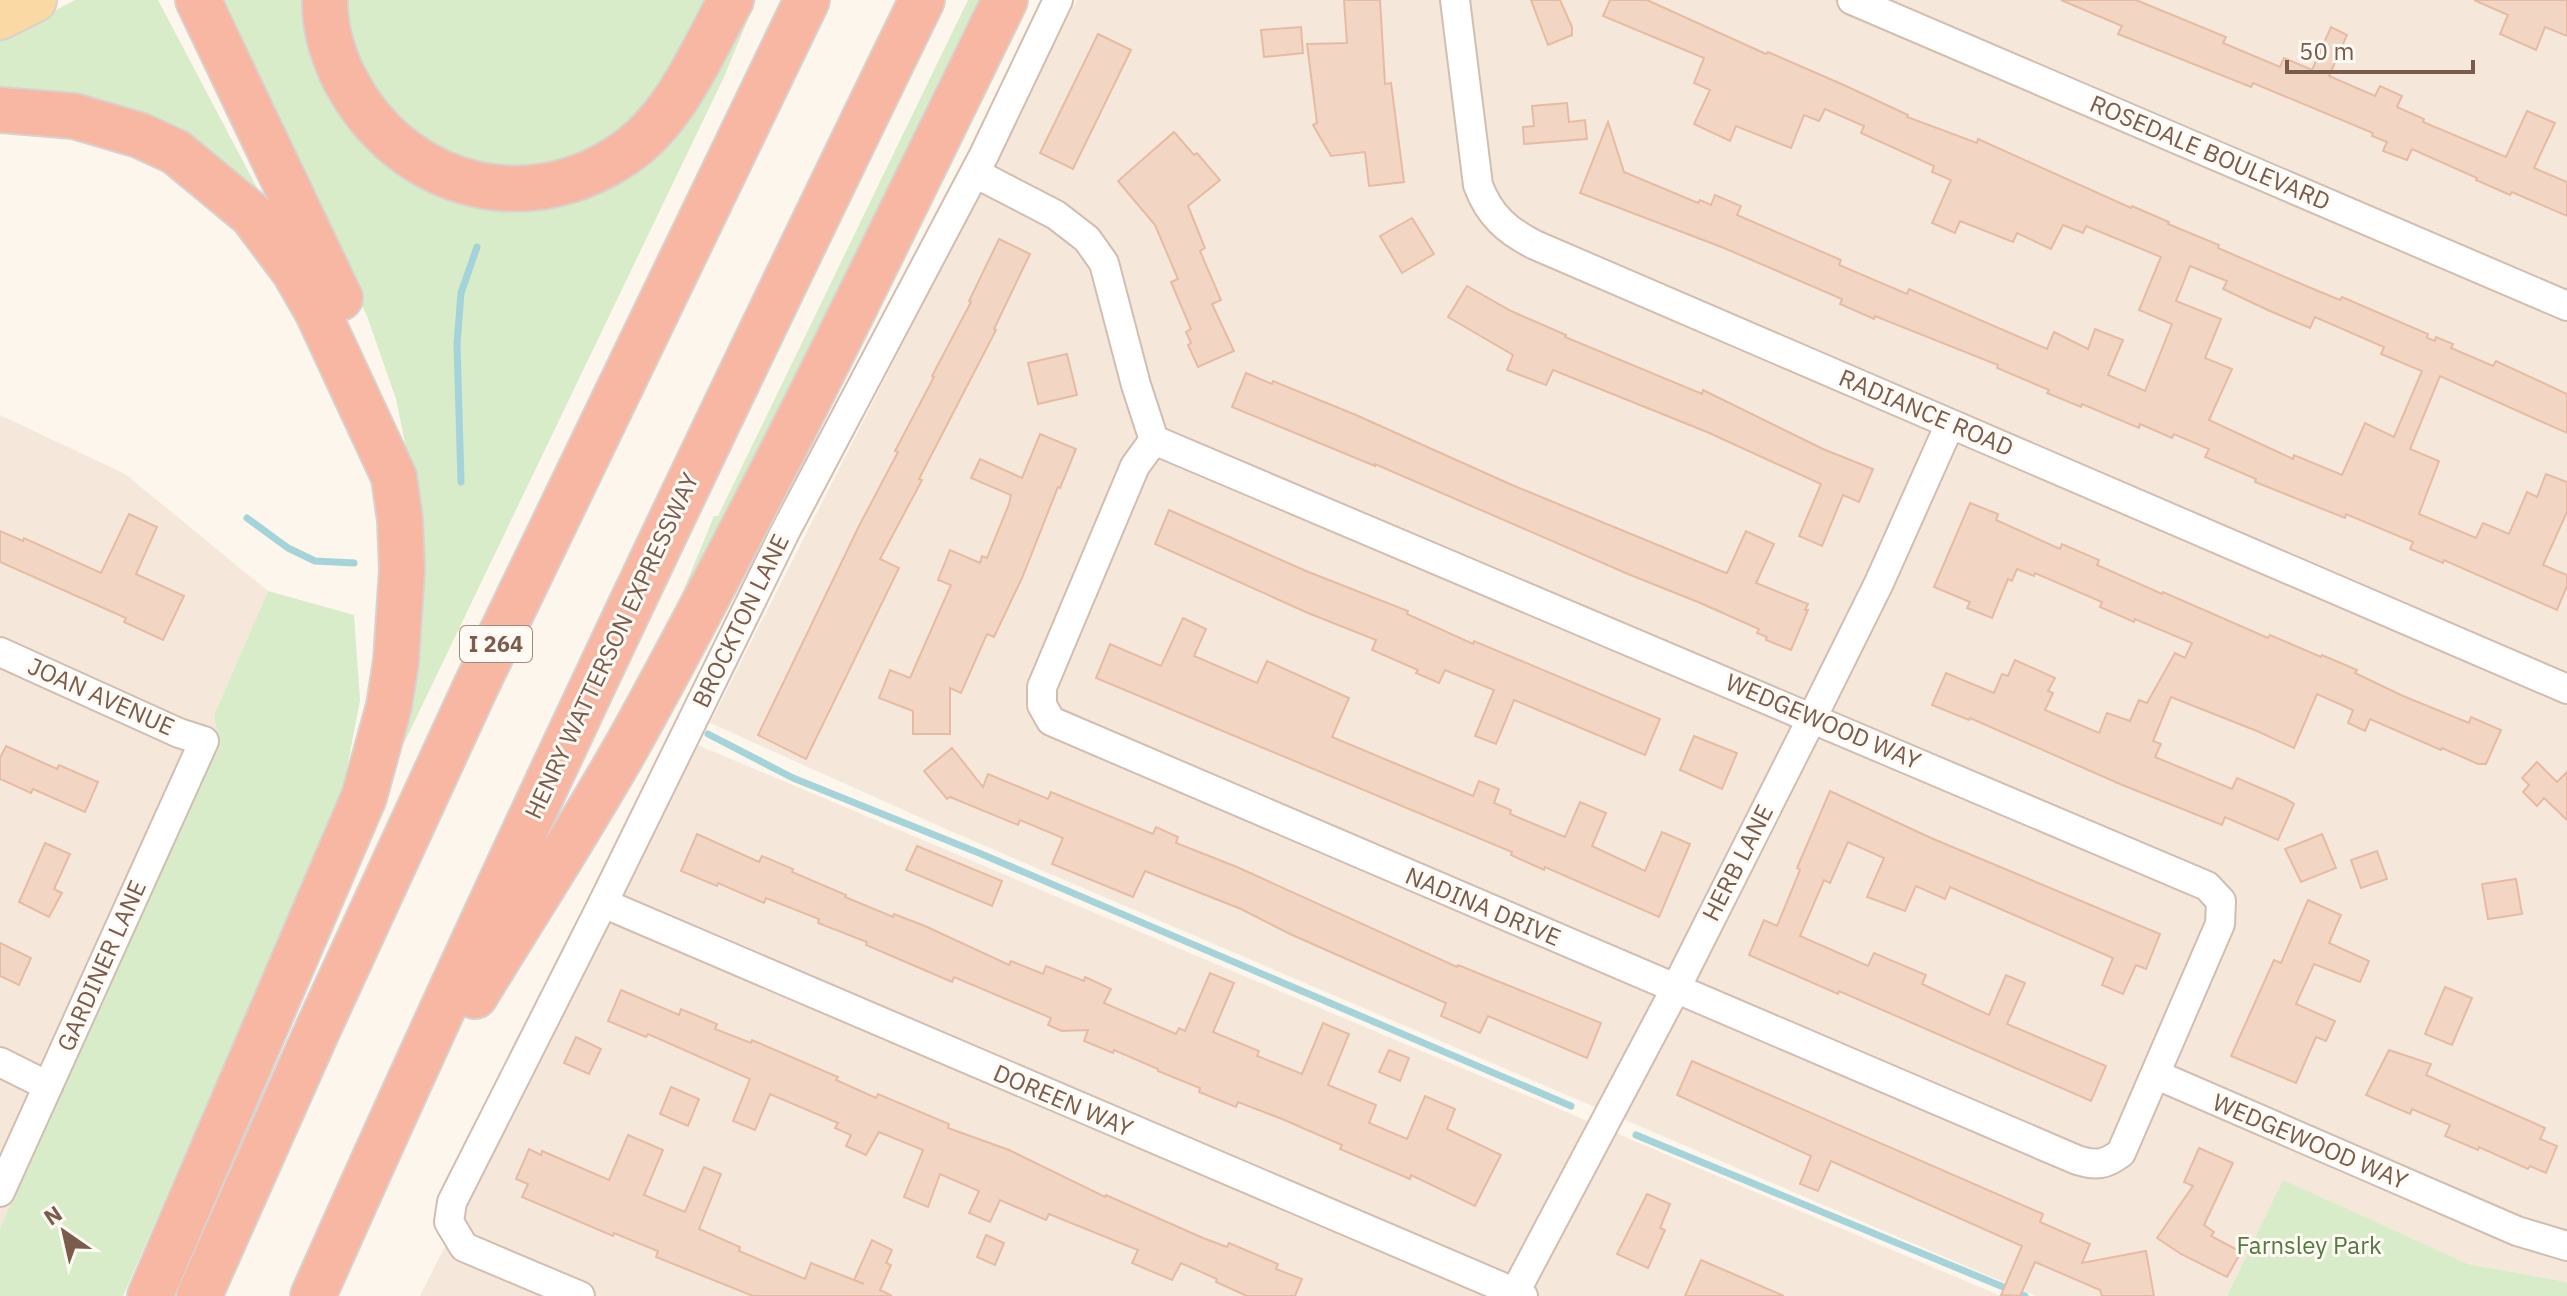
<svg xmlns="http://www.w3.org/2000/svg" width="2567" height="1296" viewBox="0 0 2567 1296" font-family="'IBM Plex Sans',sans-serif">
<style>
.residential{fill:#f5e8da}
.green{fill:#d8ecc9}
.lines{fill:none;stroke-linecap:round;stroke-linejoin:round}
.stream{stroke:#a5d3da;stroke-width:7}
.building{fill:#f3d5c3;stroke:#e6bba3;stroke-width:2;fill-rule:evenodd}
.street-casing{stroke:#d1beb0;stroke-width:32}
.primary-casing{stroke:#dad1cd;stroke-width:48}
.highway-casing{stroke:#dad1cd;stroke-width:48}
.street{stroke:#fff;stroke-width:28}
.primary{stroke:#fbd9a5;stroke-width:44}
.highway{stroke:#f7b7a3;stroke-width:44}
.labels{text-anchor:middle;stroke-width:6;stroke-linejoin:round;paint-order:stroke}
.shield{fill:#fffaf3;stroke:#a28b7f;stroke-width:2}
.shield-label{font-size:22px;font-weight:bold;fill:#7a5c4d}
.street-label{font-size:24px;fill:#7a5c4d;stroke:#fffaf3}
.park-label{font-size:24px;fill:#537a41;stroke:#fffaf3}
</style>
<rect width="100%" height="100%" fill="#fdf6ec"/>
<g class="residential">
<path d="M1077 0H2567V1282L2468 1264 2283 1181 2227 1296H2036L948 830 710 723Z"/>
<path d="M0 415 125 474 268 591 214 715 218 738 0 1228Z"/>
<path d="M698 745 2001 1296H420Z"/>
</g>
<g class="green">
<path d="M75 0H158L266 205 0 94V39Z"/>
<path d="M212 0H311L362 135 569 194 747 0H756L724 77 404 743 398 741 414 487 396 399 367 316Z"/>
<path d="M341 0H712L647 109 610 142 538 171 448 159 367 90Z"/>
<path d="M968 0H990L663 640 714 516H718Z"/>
<path d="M268 591 354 615 360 700 342 795 123 1296H0V1228L218 738 214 715Z"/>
<path d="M2283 1180 2468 1264 2567 1282V1296H2227Z"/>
</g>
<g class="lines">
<g class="stream">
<path d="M461 482 457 344 461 293 477 247"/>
<path d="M247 518 288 548 315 561 354 563"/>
<path d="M708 734 793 778 979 853 1571 1106"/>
<path d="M1636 1135 2025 1296"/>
</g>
</g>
<g class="building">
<path d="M1344 0H1380L1385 84 1391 83 1404 182 1369 186 1365 152 1331 156 1313 125 1317 123 1307 44 1347 43Z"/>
<path d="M1531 0H1560L1572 27V35L1548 45Z"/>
<path d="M1610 0H1647L1766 54 1768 52 1846 86 1908 115 1907 117 1977 143 1978 139 2131 208 2132 206 2169 222 2168 224 2219 245 2218 248 2306 286 2340 300 2342 297 2428 334 2427 338 2435 341 2436 337 2453 344 2451 348 2493 366 2496 361 2567 394V433L2440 376 2410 449 2439 461 2419 514 2476 538 2483 523 2509 534 2527 492 2537 497 2546 474 2567 482V512L2543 565 2567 575V586L2557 610 2444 560 2443 563 2410 549 2413 542 2346 514 2345 518 2255 482 2256 479 2205 457 2209 449 2174 434 2172 438 2140 424 2139 428 2082 404 2081 407 2047 393 2049 390 1997 368 1998 365 1875 316 1874 319 1840 304 1842 299 1724 248 1580 193 1608 122 1624 172 1698 203 1700 200 1711 205 1715 195 1741 206 1737 215 1841 260 1839 265 1907 294 1909 289 2047 349 2054 332 2088 349 2095 329 2123 340 2108 375 2145 391 2172 324 2139 310 2161 257 2086 226 2083 233 2063 225 2051 249 2017 233 2013 242 1960 221 1955 233 1932 223 1951 180 1932 172 1934 166 1861 133 1864 126 1825 109 1819 121 1804 115 1791 148 1736 126 1730 141 1694 124 1710 90 1694 83 1704 58 1603 16ZM2190 266 2227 281 2223 289 2270 311 2310 328 2315 317 2384 347 2381 354 2422 371 2394 437 2365 423 2342 475 2294 455 2293 459 2209 420 2232 369 2205 358 2221 319 2176 301Z"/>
<path d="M2061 0H2136L2226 37 2223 43 2280 67 2284 58 2312 70 2331 27 2347 35 2329 76 2375 96 2380 86 2402 96 2397 107 2424 119 2423 122 2506 157 2527 111 2555 123 2534 168 2567 182V216L2512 192 2510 195 2476 180 2477 178 2412 149 2407 160 2383 151 2387 142 2372 136 2373 133 2253 83 2251 87 2118 34 2122 26Z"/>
<path d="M2474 0H2567V36L2545 27 2536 50 2500 34 2508 15Z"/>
<path d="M1301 27 1303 53 1264 57 1261 30Z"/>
<path d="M1098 34 1131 50 1073 169 1040 153Z"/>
<path d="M1567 103 1569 122 1585 120 1587 139 1524 144 1523 127 1534 126 1532 106Z"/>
<path d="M1174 132 1194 155 1197 153 1220 180 1188 206 1205 248 1200 251 1221 300 1212 304 1234 351 1198 367 1188 345 1191 343 1186 332 1191 329 1171 282 1178 279 1155 225 1118 181Z"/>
<path d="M1412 218 1434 254 1402 273 1380 236Z"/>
<path d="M999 239 1030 254 994 329 996 330 919 479 922 480 880 559 899 568 806 759 758 735 859 526 898 452 895 451 934 377 932 376 971 302 969 301Z"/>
<path d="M1467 286 1511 311 1566 335 1565 337 1702 394 1703 390 1823 449 1873 469 1859 502 1843 495 1822 546 1799 536 1821 484 1707 432 1553 370 1546 385 1507 370 1513 355 1448 317Z"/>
<path d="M1067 354 1077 395 1038 404 1028 363Z"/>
<path d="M1246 373 1272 384 1273 381 1356 415 1512 485 1721 571 1727 573 1746 531 1774 544 1756 583 1808 604 1805 610H1808L1791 650 1766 640 1767 637 1757 633 1759 629 1698 602 1628 574 1375 464V466L1232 407Z"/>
<path d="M1040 434 1076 449 1060 488 1058 487 1022 578 994 637 987 634 961 693 950 688V734H913V711L879 698 890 670 910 678 951 585 938 580 950 550 980 563 982 556 987 558 1009 504 1011 495 971 478 980 459 1022 478Z"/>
<path d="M1970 503 1998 514 1996 520 2060 549 2062 544 2099 560 2097 565 2162 594 2163 592 2268 638 2270 635 2321 657 2322 655 2357 670 2355 673 2403 696 2469 723 2471 717 2501 730 2486 764H2478L2442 748 2441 750 2370 719 2365 731 2348 723 2353 710 2317 694 2294 748 2257 731 2171 697 2153 741 2161 744 2155 757 2232 789 2237 778 2286 799 2294 804 2278 840 2225 817 2222 825 2120 784 1970 718 1969 720 1932 705 1946 673 1994 693 2002 674 2008 676 2015 660 2055 678 2048 691 2053 693 2045 710 2099 733 2107 713 2130 721 2139 700 2147 703 2175 653 2185 658 2192 643 2135 619 2134 622 2100 607 2102 602 2035 573 2034 576 2017 569 2012 581 2008 579 1992 618 1967 608 1970 602 1934 587Z"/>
<path d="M1169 510 1306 571 1408 611 1407 614 1473 644 1474 641 1660 719 1645 755 1514 700 1496 744 1475 736 1494 690 1445 670 1439 683 1416 673 1418 670 1372 650 1376 640 1308 613 1155 544Z"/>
<path d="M129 514 157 527 136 574 184 596 163 640 124 622 126 618 0 562V531L23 541 24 538 101 573Z"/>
<path d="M1183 618 1206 629 1194 656 1257 683 1267 661 1349 698 1332 737 1473 796 1479 781 1499 789 1494 803 1511 810 1510 814 1565 837 1580 802 1606 813 1592 846 1645 871 1662 832 1690 844 1659 917 1545 867 1544 870 1511 855 1512 852 1096 678 1110 644 1161 666Z"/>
<path d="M1694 736 1737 753 1722 789 1680 770Z"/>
<path d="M6 746 57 769 59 765 98 782 85 812 33 789 31 793 0 779V758Z"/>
<path d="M952 748 983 787 988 774 1048 799 1051 792 1153 834 1156 827 1178 837 1176 843 1237 867 1457 967 1458 965 1601 1023 1587 1058 1488 1016 1480 1033 1441 1016 1446 1003 1290 934 1241 909 1145 871 1133 897 1052 864 1063 838 1020 820 1018 825 950 797 947 799 924 771Z"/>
<path d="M2537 762 2557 782 2567 772V820L2544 798 2537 806 2523 792 2529 785 2522 778Z"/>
<path d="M1830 791 1931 838 2160 934 2146 969 2136 965 2123 994 2102 985 2113 958 1950 887 1945 899 1916 886 1905 911 1867 897 1884 858 1848 842 1830 883 1824 880 1800 936 1868 966 1874 953 1926 975 1922 984 1989 1015 2006 975 2025 983 2007 1024 2106 1066 2091 1101 1839 991 1838 994 1749 955 1764 920 1777 926 1800 870 1797 868Z"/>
<path d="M697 834 759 862 762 856 793 869 792 872 846 895 845 897 893 917 894 914 925 926 1009 965 1011 961 1043 974 1046 966 1084 981 1085 977 1111 989 1104 1003 1176 1034 1179 1028 1185 1031 1210 973 1234 983 1213 1032 1259 1051 1257 1056 1302 1074 1323 1023 1349 1034 1328 1085 1376 1105 1369 1123 1407 1139 1425 1096 1455 1109 1447 1129 1501 1155 1475 1206 1411 1175 1410 1179 1340 1149 1342 1145 1282 1119 1238 1102 1236 1107 1199 1092 1200 1088 1158 1071V1069L1114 1050 1113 1053 1084 1041 1088 1030 1062 1031 1048 1025 1051 1018 954 977 952 982 922 969 866 945 867 942 818 923 819 919 766 898 764 903 718 883 717 886 681 871Z"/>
<path d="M2322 834 2336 868 2301 882 2285 849Z"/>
<path d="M45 843 70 854 54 889 62 893 49 917 19 902Z"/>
<path d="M917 846 1002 881 992 906 906 870Z"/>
<path d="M2377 851 2387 879 2361 888 2351 860Z"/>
<path d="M2516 879 2522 914 2488 919 2482 884Z"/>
<path d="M2308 900 2341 915 2329 943 2369 961 2360 982 2314 964 2296 1004 2335 1021 2326 1041 2316 1037 2296 1083 2231 1056 2274 960 2281 963Z"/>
<path d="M0 943 31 958 19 985 0 976Z"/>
<path d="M2445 987 2472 998 2452 1045 2425 1034Z"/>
<path d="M621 990 679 1015 681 1009 717 1024 715 1029 751 1043 752 1040 838 1077 836 1080 876 1098 878 1094 949 1124 948 1128 1009 1150 1105 1197 1106 1195 1203 1238 1227 1247 1229 1243 1278 1264 1276 1269 1302 1279 1295 1296H1247L1216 1282 1217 1279 1181 1263 1172 1280 1132 1263 1138 1250 1049 1214 1046 1220 1000 1200 990 1222 969 1213 979 1191 940 1174 928 1207 904 1197 923 1150 879 1132 866 1155 846 1146 851 1135 835 1128 838 1123 770 1094 755 1130 733 1121 750 1079 648 1034 646 1037 608 1021Z"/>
<path d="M576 1037 601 1049 589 1074 564 1063Z"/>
<path d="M1389 1050 1409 1058 1400 1081 1379 1072Z"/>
<path d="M2389 1050 2431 1064 2426 1075 2545 1128 2540 1139 2557 1146 2546 1173 2530 1166 2528 1169 2479 1147 2478 1150 2445 1136 2450 1125 2412 1109 2410 1114 2366 1095Z"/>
<path d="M1692 1061 2043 1214 2040 1222 2090 1244 2082 1263 2146 1251 2154 1296H2102L2100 1290 2035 1262 2020 1296 2001 1295 2022 1246 1831 1161 1818 1191 1800 1184 1811 1156 1677 1095Z"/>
<path d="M671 1087 699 1099 688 1126 660 1114Z"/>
<path d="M628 1135 663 1150 644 1195 685 1212 704 1167 721 1174 699 1229 740 1247 739 1251 805 1279 811 1263 864 1284 854 1280 872 1240 892 1250 886 1263 891 1265 880 1290 892 1296H753L656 1257 658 1251 614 1233 613 1236 522 1197 528 1184 516 1179 529 1149 541 1155 542 1151 609 1180Z"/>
<path d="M2199 1148 2233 1163 2204 1225 2214 1232 2211 1236 2241 1252 2227 1277 2181 1254 2157 1238 2193 1186 2184 1182Z"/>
<path d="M1647 1194 1670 1204 1660 1228 1665 1230 1648 1268 1617 1254Z"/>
<path d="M986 1235 1004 1243 995 1265 977 1257Z"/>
<path d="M1701 1260 1738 1276 1784 1296H1685Z"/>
</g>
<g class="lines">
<g class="street-casing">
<g id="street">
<path d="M1455 0 1478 185C1489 215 1507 231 1535 245L2567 689"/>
<path d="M1852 0 2567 306"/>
<path d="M975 173 1056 215 1087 239 1104 263 1136 385 1154 440"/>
<path d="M1154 440 2207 886 2221 901 2220 924 2121 1153C2105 1165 2096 1166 2077 1160L1051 721 1042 705V687L1135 466Z"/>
<path d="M0 652 179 733 204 741 0 1192"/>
<path d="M603 903 1523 1296"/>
<path d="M0 1062 48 1086"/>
<path d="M2157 1075 2517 1231 2567 1246"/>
<path d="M580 1296 464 1247 449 1222 452 1202 603 903 785 532 984 155 1058 0"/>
<path d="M1513 1296 1676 988 1812 718 1879 583 1950 424"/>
</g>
</g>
<g class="primary-casing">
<path id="primary" d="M0 17 34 0"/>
</g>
<g class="highway-casing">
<g id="highway">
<path d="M198 0 340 298"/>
<path d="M325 0C324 31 336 66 352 92 411 190 530 219 625 153 676 118 701 53 731 0"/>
<path d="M0 110 74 116 139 135 176 152 252 215 294 271 317 311 394 477 400 520 402 570 396 661 389 706 364 797 150 1296"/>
<path d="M475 996C529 907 587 819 637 728 768 489 886 244 1005 0"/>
<path d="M199 1296 317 1031 476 686 807 0"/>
<path d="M313 1296C507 860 713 429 922 0"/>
</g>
</g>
<use href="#street" class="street"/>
<use href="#primary" class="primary"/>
<use href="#highway" class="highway"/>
</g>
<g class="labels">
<rect class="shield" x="460" y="626" width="72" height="36" rx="6"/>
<g class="shield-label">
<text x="496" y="652">I 264</text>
</g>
<g class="street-label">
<text transform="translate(2210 153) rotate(23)" y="8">ROSEDALE BOULEVARD</text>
<text transform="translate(1926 413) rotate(23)" y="8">RADIANCE ROAD</text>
<text transform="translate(741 621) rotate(-64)" y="8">BROCKTON LANE</text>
<text transform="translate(612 646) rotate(-65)" y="8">HENRY WATTERSON EXPRESSWAY</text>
<text transform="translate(101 697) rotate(24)" y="8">JOAN AVENUE</text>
<text transform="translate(1823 722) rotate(23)" y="8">WEDGEWOOD WAY</text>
<text transform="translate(1738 863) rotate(-63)" y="8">HERB LANE</text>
<text transform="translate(1483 907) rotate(23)" y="8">NADINA DRIVE</text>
<text transform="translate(102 966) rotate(-66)" y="8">GARDINER LANE</text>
<text transform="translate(1063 1101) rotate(23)" y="8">DOREEN WAY</text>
<text transform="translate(2310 1142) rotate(23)" y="8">WEDGEWOOD WAY</text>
</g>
<g class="park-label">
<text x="2309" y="1254">Farnsley Park</text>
</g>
</g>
<g transform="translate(64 1232) rotate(326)" stroke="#fffaf3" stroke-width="6" paint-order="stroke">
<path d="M0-6L14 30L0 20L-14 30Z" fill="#7a5c4d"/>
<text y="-12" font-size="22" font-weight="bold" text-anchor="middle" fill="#7a5c4d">N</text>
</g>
<path d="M2287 60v12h186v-12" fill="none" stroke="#7a5c4d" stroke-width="4"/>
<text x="2299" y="60" font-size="24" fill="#7a5c4d" stroke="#fffaf3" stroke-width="6" paint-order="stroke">50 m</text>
</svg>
